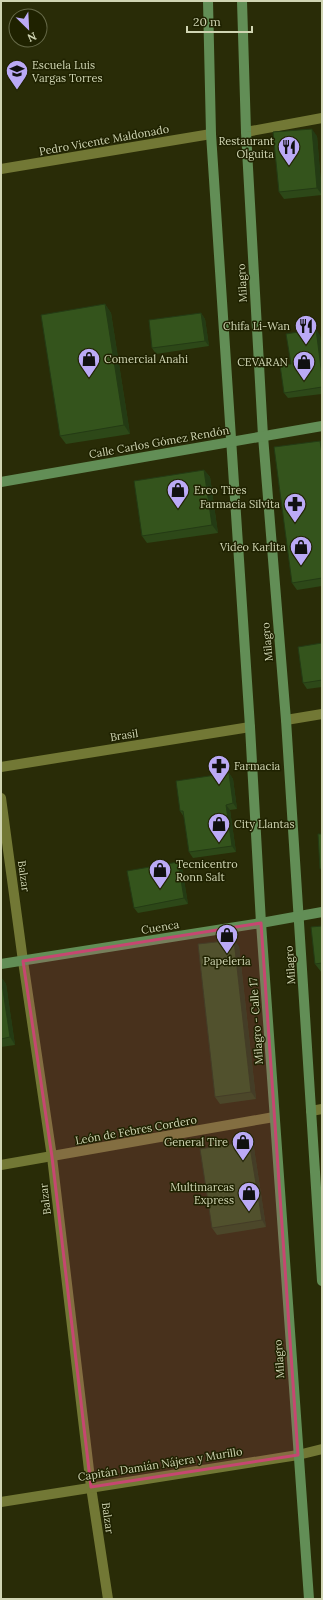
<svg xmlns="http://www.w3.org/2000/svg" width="323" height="1600" viewBox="0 0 323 1600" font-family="Lora,serif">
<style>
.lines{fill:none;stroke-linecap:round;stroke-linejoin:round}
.street{stroke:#727835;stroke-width:10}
.secondary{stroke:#628e56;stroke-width:10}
.wall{fill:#2d4818}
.shaded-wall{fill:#243b14}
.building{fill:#34541c;stroke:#243b14}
.marked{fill:#c64771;fill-opacity:0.2;stroke:#c64771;stroke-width:3;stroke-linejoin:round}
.labels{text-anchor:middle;stroke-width:3;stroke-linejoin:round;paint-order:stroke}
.poi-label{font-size:11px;fill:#d0d5b3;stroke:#1f2200;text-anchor:end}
.street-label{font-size:11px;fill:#d0d5b3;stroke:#1f2200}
</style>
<rect width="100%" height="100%" fill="#292c07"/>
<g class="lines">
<g class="street">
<path d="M246 132 322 118"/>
<path d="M1 169 211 134"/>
<path d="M286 720 322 714"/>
<path d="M1 767 250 727"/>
<path d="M1 798 23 961 52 1157 91 1487 108 1599"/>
<path d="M311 1111 322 1109"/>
<path d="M1 1165 274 1117"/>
<path d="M1 1502 298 1455 322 1449"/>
</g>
<g class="secondary">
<path d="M208 1 211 134 250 727 261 923 309 1599"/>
<path d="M242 1 246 132 263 436 286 720 322 1281"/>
<path d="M1 482 322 426"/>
<path d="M1 964 261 923 322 912"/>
</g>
</g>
<g class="wall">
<path d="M317 136 322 195 284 199 279 192Z"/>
<path d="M105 304 111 313 130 434 66 444 60 436Z"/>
<path d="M201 313 205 319 209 346 156 354 152 348Z"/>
<path d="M320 335 322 352V394L288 398 284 393 291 364Z"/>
<path d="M320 441 322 443V586L297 590 292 583Z"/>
<path d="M204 470 210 477 218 533 147 543 142 536Z"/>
<path d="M322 643V687L307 689 303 683Z"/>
<path d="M229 773 233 779 237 809 230 810 236 852 193 858 189 852 184 817 180 811Z"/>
<path d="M182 868 188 904 138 913 134 908Z"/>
<path d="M322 926V973L315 964Z"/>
<path d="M239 946 256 1099 220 1104 215 1097Z"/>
<path d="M1 977 6 984 15 1045 1 1047Z"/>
<path d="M254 1148 266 1227 217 1235 212 1228Z"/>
</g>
<g class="shaded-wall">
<path d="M312 129 317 136 322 195 317 188Z"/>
<path d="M105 304 111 313 130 434 124 425Z"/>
<path d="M201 313 205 319 209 346 205 341Z"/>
<path d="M316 329 320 335 322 352V376Z"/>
<path d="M320 441 322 443V454Z"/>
<path d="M204 470 210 477 218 533 212 525Z"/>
<path d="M229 773 233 779 237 809 233 803Z"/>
<path d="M226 805 230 810 236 852 232 846Z"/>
<path d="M178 862 182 868 188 904 184 898Z"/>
<path d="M234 940 239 946 256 1099 251 1092Z"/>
<path d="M1 977 6 984 15 1045 10 1037Z"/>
<path d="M249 1141 254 1148 266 1227 262 1220Z"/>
</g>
<g class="building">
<path d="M312 129 317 188 279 192 273 132Z"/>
<path d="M105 304 124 425 60 436 41 315Z"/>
<path d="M201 313 205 341 152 348 149 320Z"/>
<path d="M316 329 322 376V387L284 393 280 365 291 364 286 334Z"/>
<path d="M320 441 322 454V578L292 583 274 447Z"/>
<path d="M204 470 212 525 142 536 134 481Z"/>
<path d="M322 643V680L303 683 298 647Z"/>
<path d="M229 773 233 803 226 805 232 846 189 852 183 811H180L176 781Z"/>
<path d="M318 834H322V869H320Z"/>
<path d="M178 862 184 898 134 908 127 871Z"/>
<path d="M322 926V963L315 964 311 927Z"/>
<path d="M234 940 251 1092 215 1097 198 944Z"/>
<path d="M1 977 10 1037 1 1039Z"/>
<path d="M249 1141 262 1220 212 1228 200 1149Z"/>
</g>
<path class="marked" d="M261 923 298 1455 91 1487 52 1157 23 961Z"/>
<defs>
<g id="school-pin" transform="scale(1.15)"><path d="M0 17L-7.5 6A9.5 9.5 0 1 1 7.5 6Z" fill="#bbaaf6" stroke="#1f2200"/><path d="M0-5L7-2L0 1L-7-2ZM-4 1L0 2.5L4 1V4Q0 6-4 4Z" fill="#111"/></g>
<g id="restaurant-pin" transform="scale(1.15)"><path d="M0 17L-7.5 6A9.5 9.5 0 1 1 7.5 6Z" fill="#bbaaf6" stroke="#1f2200"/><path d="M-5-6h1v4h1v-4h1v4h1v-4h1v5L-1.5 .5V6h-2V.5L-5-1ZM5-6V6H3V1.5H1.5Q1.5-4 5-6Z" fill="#111"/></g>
<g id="shop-pin" transform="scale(1.15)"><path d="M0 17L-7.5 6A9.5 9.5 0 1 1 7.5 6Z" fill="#bbaaf6" stroke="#1f2200"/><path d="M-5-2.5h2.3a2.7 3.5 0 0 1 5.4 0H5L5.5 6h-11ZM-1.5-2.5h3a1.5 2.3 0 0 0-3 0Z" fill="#111"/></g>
<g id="pharmacy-pin" transform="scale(1.15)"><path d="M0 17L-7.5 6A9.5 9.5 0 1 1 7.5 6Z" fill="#bbaaf6" stroke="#1f2200"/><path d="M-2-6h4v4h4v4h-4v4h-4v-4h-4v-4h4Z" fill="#111"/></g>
</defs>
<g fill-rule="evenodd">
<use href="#school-pin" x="17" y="71"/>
<use href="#restaurant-pin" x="289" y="147"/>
<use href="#restaurant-pin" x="306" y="326"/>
<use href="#shop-pin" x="89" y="359"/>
<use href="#shop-pin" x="304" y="362"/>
<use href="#shop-pin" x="178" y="490"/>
<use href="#pharmacy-pin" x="295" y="504"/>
<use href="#shop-pin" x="301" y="547"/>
<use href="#pharmacy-pin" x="219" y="766"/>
<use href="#shop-pin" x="219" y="824"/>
<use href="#shop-pin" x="160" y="870"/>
<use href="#shop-pin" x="227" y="935"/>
<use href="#shop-pin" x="243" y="1142"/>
<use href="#shop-pin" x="249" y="1193"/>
</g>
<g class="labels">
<g class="poi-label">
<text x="32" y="69" text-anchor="start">Escuela Luis<tspan x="32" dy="13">Vargas Torres</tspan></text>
<text x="274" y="145">Restaurant<tspan x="274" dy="13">Olguita</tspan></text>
<text x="290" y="330">Chifa Li-Wan</text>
<text x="104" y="363" text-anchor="start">Comercial Anahi</text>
<text x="288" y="366">CEVARAN</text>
<text x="194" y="494" text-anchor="start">Erco Tires</text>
<text x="280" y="508">Farmacia Silvita</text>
<text x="286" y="551">Video Karlita</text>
<text x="234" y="770" text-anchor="start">Farmacia</text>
<text x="234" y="828" text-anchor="start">City Llantas</text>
<text x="176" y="868" text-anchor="start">Tecnicentro<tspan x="176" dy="13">Ronn Salt</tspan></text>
<text x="227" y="965" text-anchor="middle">Papelería</text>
<text x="228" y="1146">General Tire</text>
<text x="234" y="1191">Multimarcas<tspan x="234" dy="13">Express</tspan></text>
</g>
<g class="street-label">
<text transform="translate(104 140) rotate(-10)" y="4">Pedro Vicente Maldonado</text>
<text transform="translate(242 283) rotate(-93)" y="4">Milagro</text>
<text transform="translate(159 442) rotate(-10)" y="4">Calle Carlos Gómez Rendón</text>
<text transform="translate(267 642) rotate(-95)" y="4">Milagro</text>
<text transform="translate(124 735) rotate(-9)" y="4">Brasil</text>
<text transform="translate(24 876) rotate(82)" y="4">Balzar</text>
<text transform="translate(160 927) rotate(-9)" y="4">Cuenca</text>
<text transform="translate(290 965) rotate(-94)" y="4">Milagro</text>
<text transform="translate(256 1021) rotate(-94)" y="4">Milagro - Calle 17</text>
<text transform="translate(136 1130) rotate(-10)" y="4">León de Febres Cordero</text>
<text transform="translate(45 1199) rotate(-97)" y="4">Balzar</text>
<text transform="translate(279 1359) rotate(-94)" y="4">Milagro</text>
<text transform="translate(160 1464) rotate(-9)" y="4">Capitán Damián Nájera y Murillo</text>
<text transform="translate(108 1518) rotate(82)" y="4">Balzar</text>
</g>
</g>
<rect width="323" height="1600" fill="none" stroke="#d0d5b3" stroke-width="4"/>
<g transform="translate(28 28) rotate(156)"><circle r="19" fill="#1f2200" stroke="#666a48"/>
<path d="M0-3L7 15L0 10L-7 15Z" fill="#bbaaf6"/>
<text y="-6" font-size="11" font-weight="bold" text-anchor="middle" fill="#d0d5b3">N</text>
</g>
<path d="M187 26v6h65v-6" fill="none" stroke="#d0d5b3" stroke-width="2"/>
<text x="193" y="26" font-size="12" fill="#d0d5b3" stroke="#1f2200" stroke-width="3" paint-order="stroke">20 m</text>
</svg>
